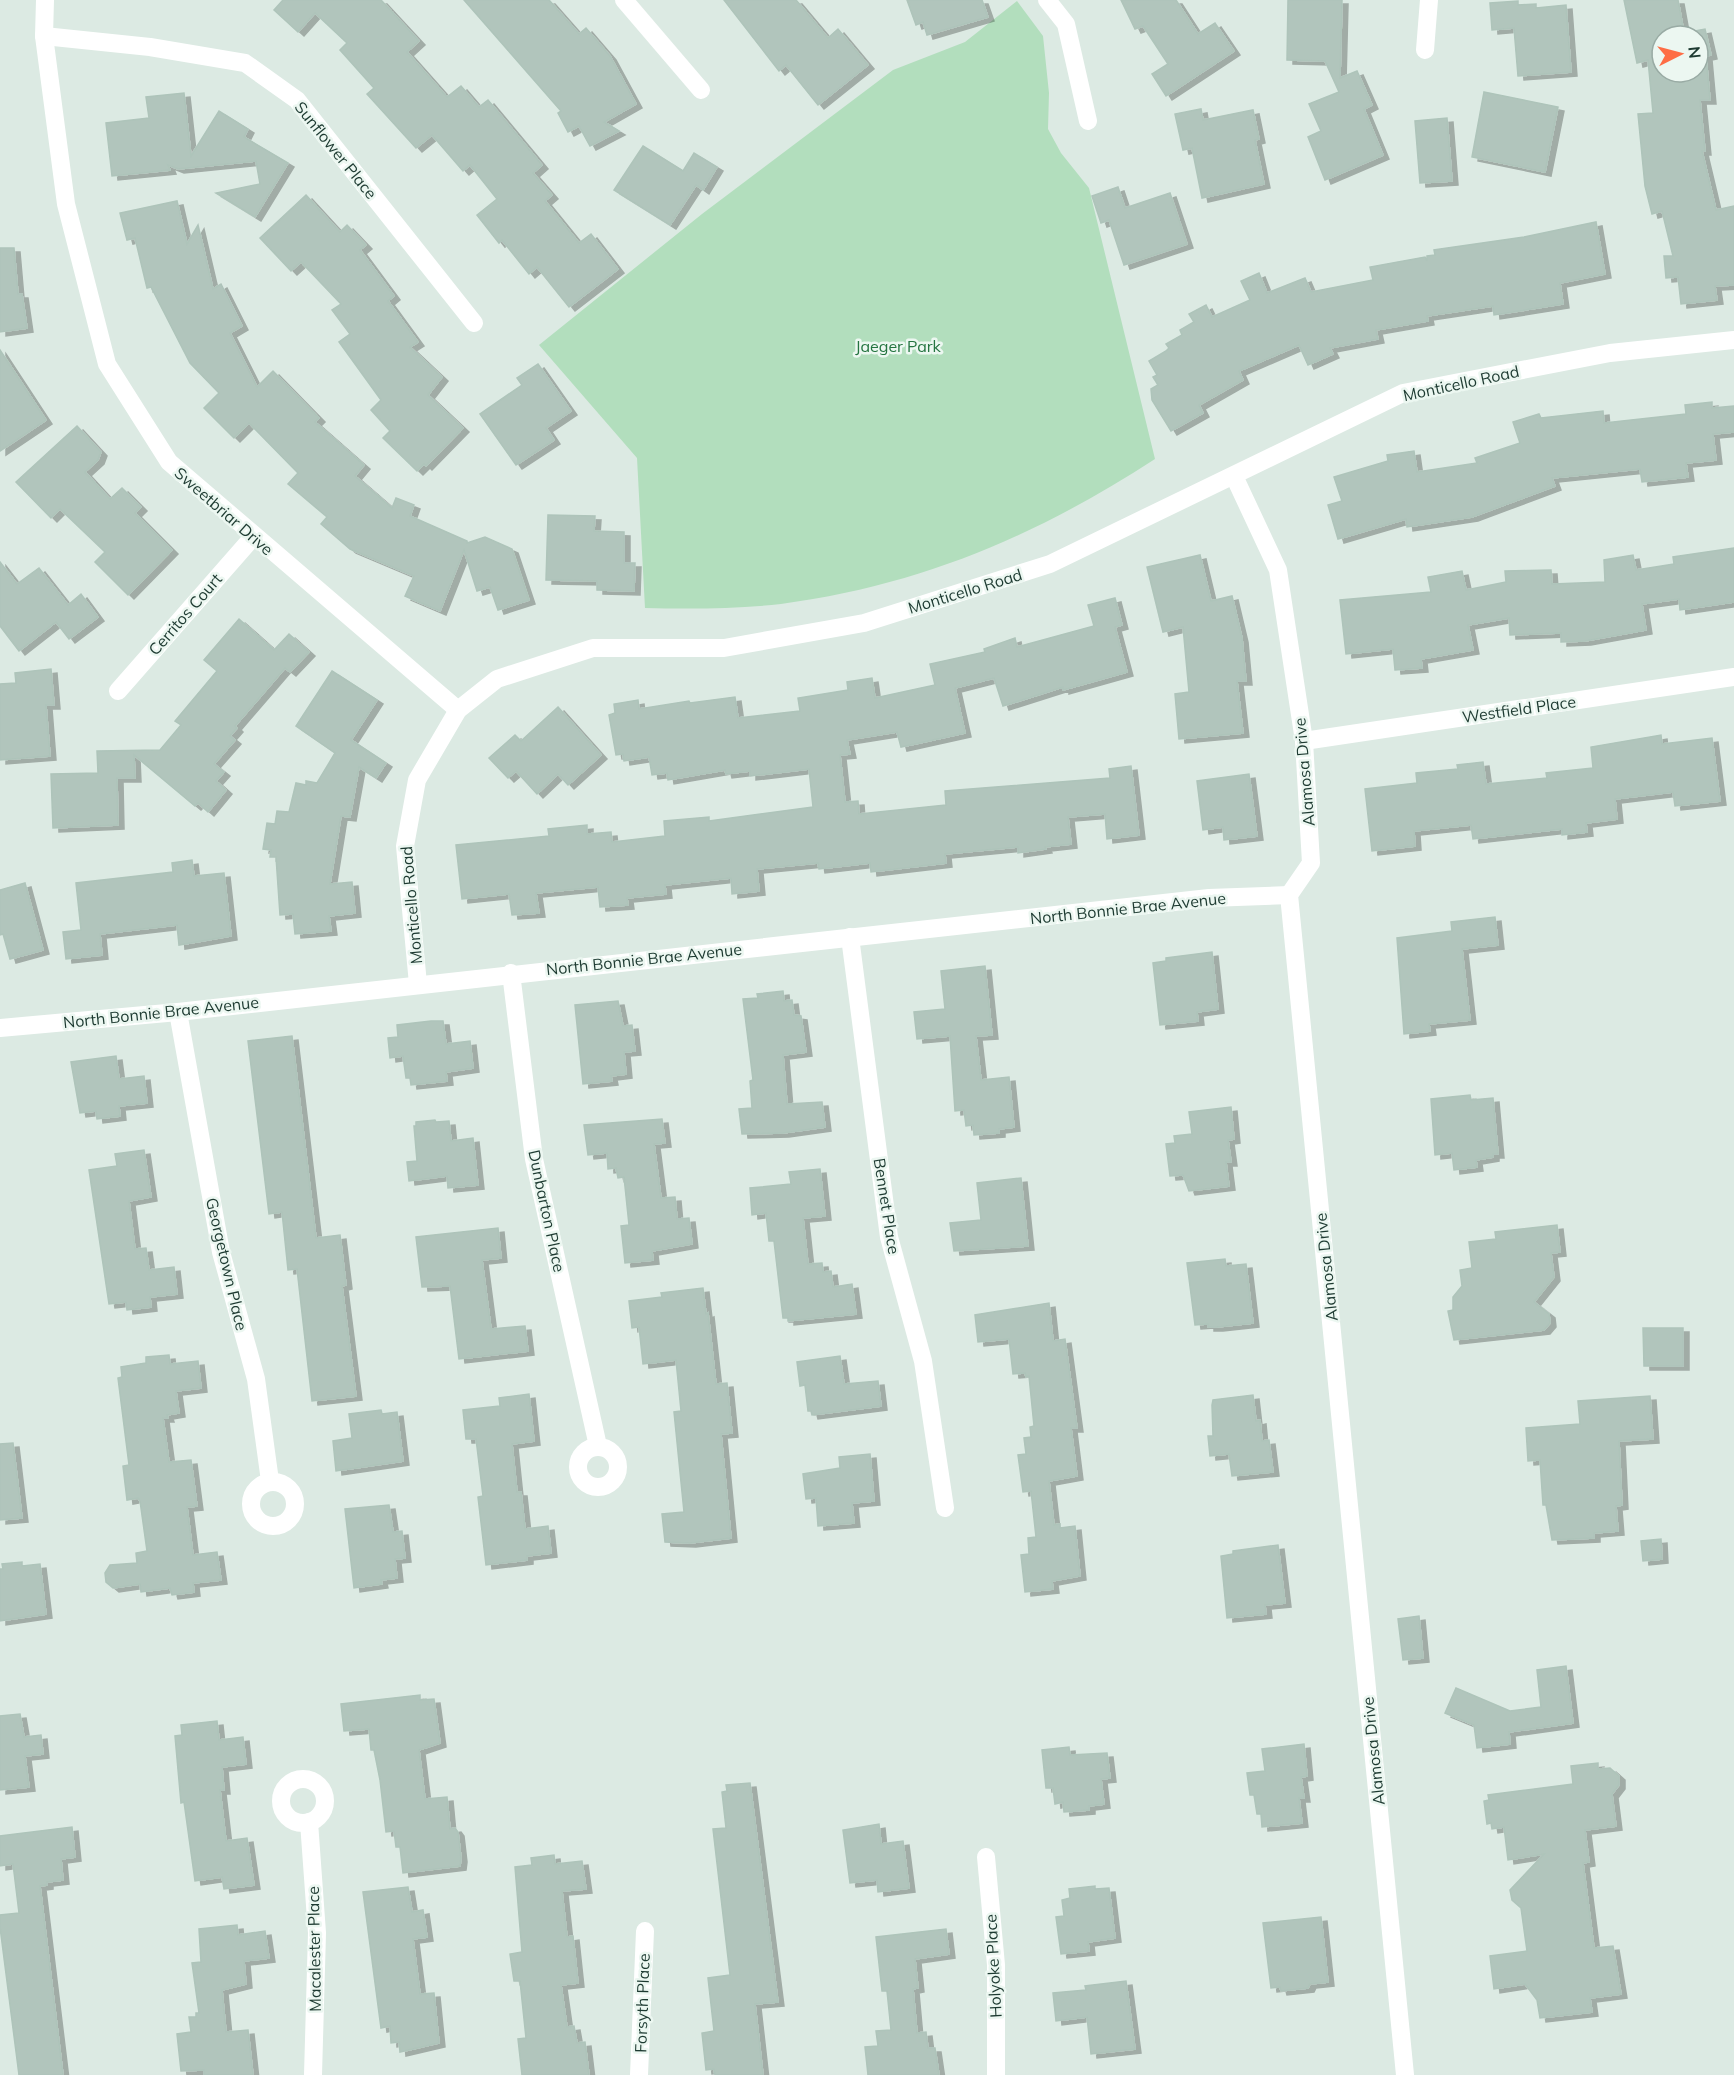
<svg xmlns="http://www.w3.org/2000/svg" width="1734" height="2075" viewBox="0 0 1734 2075" font-family="Mulish,sans-serif">
<style>
.green{fill:#b2debd}
.building{fill:#b1c5bc;stroke:#aec4ba;stroke-width:1.5;fill-rule:evenodd;filter:url(#shadow)}
.lines{fill:none;stroke-linecap:round;stroke-linejoin:round}
.street{stroke:#fff;stroke-width:18}
.labels{text-anchor:middle;stroke-width:5;stroke-linejoin:round;paint-order:stroke}
.street-label{font-size:16px;fill:#1d3a31;stroke:#ecf7f1}
.park-label{font-size:16px;fill:#247440;stroke:#ecf7f1}
</style>
<defs>
<filter id="shadow"><feDropShadow dx="6" dy="4" stdDeviation="0" flood-color="#0004"/></filter>
</defs>
<rect width="100%" height="100%" fill="#dceae3"/>
<path class="green" d="M1017 1 1043 36 1049 93 1048 129 1061 153 1089 188 1155 459C1036 536 922 585 781 604 736 609 690 609 645 608L637 458 539 345 702 214 893 70 965 42Z"/>
<g class="building">
<path d="M283 0H381L419 41 407 52 447 97 461 86 479 107 488 100 542 165 533 173 552 195 545 201 579 243 591 234 618 269 569 307 537 267 529 274 502 240 499 243 477 215 497 199 470 165 463 171 432 135 416 148 367 94 374 88 340 50 347 43 315 13 298 32 274 10Z"/>
<path d="M464 0H549L579 34 586 28 610 56 636 104 604 122 619 131 590 146 579 126 568 132 558 113 561 111Z"/>
<path d="M724 0H796L828 38 838 29 868 65 818 105 786 65 779 71Z"/>
<path d="M907 0H982L988 17 927 35 923 22 916 25Z"/>
<path d="M1121 0H1176L1198 34 1215 23 1234 51 1166 96 1152 74 1168 64 1143 26 1135 29Z"/>
<path d="M1288 0H1342L1340 78 1357 71 1372 105 1364 109 1383 155 1325 180 1308 137 1321 131 1309 104 1339 92 1325 61 1287 60Z"/>
<path d="M1624 0H1678L1684 33 1705 29 1711 55 1706 56 1710 100H1700L1705 151H1702L1716 210 1734 206V285L1715 286 1717 300 1681 304 1678 277 1666 278 1664 256H1673L1662 211 1652 214 1645 186 1638 114 1653 113 1648 60 1637 63ZM1662 36H1698V72H1662Z"/>
<path d="M1518 1V5L1536 4V8L1566 5 1571 72 1518 76 1514 28 1492 30 1490 3Z"/>
<path d="M1484 92 1558 107 1545 172 1472 157Z"/>
<path d="M184 93 191 156 219 111 248 129 244 137 288 163 255 217 216 193 260 184 256 161 178 169 168 165 170 170 112 176 106 123 149 118 146 97Z"/>
<path d="M1201 109 1203 120 1253 110 1259 139 1255 140 1264 184 1202 198 1192 148 1183 150 1175 114Z"/>
<path d="M1447 118 1452 181 1420 183 1415 121Z"/>
<path d="M643 146 683 171 694 153 717 167 703 190 696 185 670 225 614 190Z"/>
<path d="M1118 187 1125 208 1170 193 1187 244 1124 265 1109 220 1101 223 1092 196Z"/>
<path d="M306 195 340 232 347 225 366 245 360 250 394 296 388 301 418 342 410 347 442 377 428 395 463 428 426 466 424 464 417 471 383 438 390 431 371 410 381 400 339 342 350 334 332 310 341 304 301 262 291 271 260 238Z"/>
<path d="M177 201 187 244 198 225 213 289 221 284 242 326 230 333 257 387 273 371 319 418 315 422 364 465 355 476 392 508 396 498 414 505 410 516 467 541V543L485 537 512 549 529 600 498 610 490 587 477 591 464 550 440 611 405 596 414 576 350 549 321 524 327 517 288 484 298 473 249 423 234 438 204 408 219 393 190 363 151 287 147 288 135 238 127 240 120 213Z"/>
<path d="M1596 222 1605 274 1560 283 1563 304 1494 315 1493 306 1427 316 1428 321 1376 330 1378 339 1330 348 1333 354 1308 365 1299 345 1239 371 1243 380 1199 405 1203 413 1171 431 1152 400 1151 389 1158 385 1153 377 1157 375 1149 361 1166 351 1169 348 1166 344 1182 335 1180 330 1194 322 1189 314 1206 305 1212 317 1250 300 1241 281 1259 273 1267 293 1305 278 1311 292 1373 280 1370 267 1425 257 1427 261V256L1435 255 1434 250 1524 237Z"/>
<path d="M0 248H14L18 294H22L27 328 0 332Z"/>
<path d="M0 350 46 420 0 451Z"/>
<path d="M538 364 571 411 546 428 554 440 516 465 480 414 522 385 517 378Z"/>
<path d="M1712 402V408L1734 406V432L1713 434 1716 460 1686 463 1688 477 1642 482 1640 469 1552 478 1555 486 1472 517 1407 527 1406 519 1338 539 1328 505 1342 501 1334 477 1388 461 1387 455 1414 451 1417 472 1477 463 1475 458 1520 443 1513 422 1539 414 1541 418 1603 411 1604 423 1686 414 1685 405Z"/>
<path d="M77 426 101 452 98 460 85 472 110 499 122 488 141 507 135 513 172 550 128 595 95 562 105 552 60 509 51 518 16 482Z"/>
<path d="M548 515 595 516 594 531 624 532V563H635L634 591 597 590V581L546 580Z"/>
<path d="M1734 548V602L1680 610 1679 599 1642 604 1646 630 1585 641 1561 642V633L1510 635 1509 618 1468 625 1473 650 1421 659 1422 668 1395 670 1393 649 1346 654 1340 600 1431 592 1428 577 1462 571 1466 590 1506 582 1505 571 1551 570 1552 584 1605 582 1604 560 1633 555 1636 570 1674 564 1673 557Z"/>
<path d="M1200 555 1211 601 1232 596 1242 638 1246 681H1237L1243 733 1179 739 1175 694 1189 692 1183 627 1163 632 1147 567Z"/>
<path d="M0 562 17 584 39 568 68 605 81 594 98 617 69 639 56 622 19 651 0 626Z"/>
<path d="M1115 598 1122 625 1115 627 1127 672 1063 690V687L1003 706 994 678 955 688 965 733 901 747 897 732 847 740 850 754 840 755 845 802 858 801 859 814 946 805 945 791 1110 778 1109 769 1131 766 1139 835 1107 839 1105 814 1068 817 1071 844 1045 847 1046 849 1018 853V847L945 854 946 863 871 872 870 863 819 869 818 863 757 869 759 891 732 894 731 878 665 885 666 894 627 898 628 905 600 907 598 887 536 893 539 913 512 915 509 894 462 899 456 845 549 836 548 829 587 825V834L611 832 612 842 665 836 664 821 709 817V821L813 807 809 769 750 776V771L726 774 725 770 668 780 667 773 652 775 649 757 624 761 623 754 616 755 609 715 615 713 614 704 638 700 639 709 689 701 690 703 735 697 738 718 800 711 798 698 848 690 847 682 872 678 875 698 935 685 930 664 985 652 984 649 1015 638 1017 647 1094 626 1088 605Z"/>
<path d="M239 619 274 650 289 634 309 652 290 672 285 668 235 726 237 728 230 736 235 740 214 764 224 772 216 781 226 790 208 812 198 803 195 806 134 755 135 778H117L118 825 53 828 51 774 98 773 97 751 160 750 181 725 175 721 217 671 204 660Z"/>
<path d="M51 669 54 705H46L50 756 0 760V684L16 683 15 673Z"/>
<path d="M332 671 377 700 351 740 386 763 376 778 359 767 350 817 341 816 330 884 352 882 355 913 329 916 331 931 295 934 293 914 280 915 276 857H270L271 850 263 849 267 823 275 824 277 811 289 812 296 783 306 785V781L317 783 335 753 296 726Z"/>
<path d="M558 707 601 755 568 785 558 774 537 794 516 771 508 778 489 758 515 735 521 741Z"/>
<path d="M1661 735 1662 744 1712 738 1720 801 1675 806 1673 792 1615 799 1617 819 1586 823 1587 832 1562 835V829L1473 839 1471 825 1414 831 1415 846 1372 851 1365 789 1417 783 1416 773 1458 769 1457 765 1483 762 1486 784 1547 778 1546 773 1593 768 1591 747Z"/>
<path d="M1249 774 1257 836 1224 840 1223 827 1203 830 1197 781Z"/>
<path d="M192 860 194 876 224 873 231 936 179 945 177 925 100 934 102 955 66 959 63 932 81 930 76 883 173 872 172 863Z"/>
<path d="M25 883 43 950 10 959 3 934 0 935V890Z"/>
<path d="M1495 917 1498 945 1462 949 1470 1020 1429 1024 1430 1031 1404 1034 1397 938 1452 931 1451 922Z"/>
<path d="M1212 952 1218 1009 1197 1012 1198 1021 1160 1025 1153 963 1166 961V958Z"/>
<path d="M985 966 992 1035 976 1036 981 1080 1009 1077 1014 1127 999 1129V1133L974 1135 973 1125 966 1126 964 1110 955 1111 950 1036 917 1039 914 1012 945 1009 941 971Z"/>
<path d="M783 991 784 1001 792 1000 794 1015 801 1016 806 1052 783 1055 787 1104 822 1102 825 1127 783 1133 742 1134 739 1109 752 1108 750 1081 753 1080 743 999 758 998 757 994Z"/>
<path d="M618 1001 623 1026 632 1025 635 1051 624 1052 626 1074 611 1076 612 1081 583 1084 575 1005Z"/>
<path d="M431 1021H443L446 1044 470 1041 473 1068 446 1072 447 1081 411 1085 410 1078H406L403 1056 390 1058 388 1038 398 1037 397 1025Z"/>
<path d="M292 1036 316 1238 340 1235 346 1285 342 1286 356 1396 312 1401 297 1269 288 1270 282 1212 269 1214 248 1041Z"/>
<path d="M116 1056 119 1079 144 1076 147 1103 119 1106 120 1116 97 1119 96 1111 80 1113 71 1062Z"/>
<path d="M1470 1095 1471 1100 1493 1098 1498 1154H1493V1157L1476 1160 1477 1167 1454 1170 1452 1153 1435 1155 1431 1099Z"/>
<path d="M1231 1107 1234 1139 1228 1140 1231 1162H1226L1229 1186 1189 1191 1183 1175 1170 1176 1166 1144 1175 1143 1174 1136 1192 1134 1189 1112Z"/>
<path d="M662 1119 665 1143 654 1144 661 1198 675 1197 677 1219 689 1218 692 1244 652 1251 653 1260 625 1263 621 1226 629 1225 624 1177 618 1178 616 1168 608 1169 607 1153 588 1155 584 1125Z"/>
<path d="M435 1120 436 1122 449 1121 451 1141 473 1138 478 1185 448 1188 447 1176 409 1181 407 1162 417 1161 414 1126H416V1122Z"/>
<path d="M144 1150 151 1197 129 1201 135 1249 146 1248 149 1270 174 1267 177 1294 150 1297 151 1307 127 1310 126 1302 109 1304 89 1170 117 1166 115 1154Z"/>
<path d="M820 1169 825 1216 803 1218 808 1264 822 1263 823 1272 831 1271 833 1287 852 1284 856 1314 788 1321V1318H783L774 1241H769L766 1213 752 1215 750 1188 791 1184 789 1172Z"/>
<path d="M1021 1178 1028 1246 954 1251 950 1223 981 1220 977 1183Z"/>
<path d="M1557 1225 1560 1252 1551 1253 1554 1277 1534 1302 1549 1314 1550 1323 1544 1330 1454 1340 1448 1311 1453 1310V1297L1462 1286 1460 1270 1472 1268 1469 1242 1496 1239 1495 1232Z"/>
<path d="M498 1228 501 1258 482 1260 491 1329 525 1326 528 1351 459 1359 450 1286 422 1287 416 1237Z"/>
<path d="M1225 1259 1226 1266 1246 1264 1253 1323 1217 1327H1208V1324L1195 1325 1187 1263Z"/>
<path d="M703 1288 706 1314 708 1313 716 1384 727 1383 732 1433 721 1434 731 1538 690 1543 665 1542 662 1514 684 1512 674 1412 681 1411 676 1360 643 1364 639 1327 632 1328 629 1301 662 1297 661 1293Z"/>
<path d="M1049 1303 1053 1341 1065 1339 1077 1428H1071L1077 1476 1049 1481 1054 1525 1060 1524V1528L1075 1526 1080 1576 1052 1581 1053 1589 1025 1592 1021 1555 1029 1554 1028 1538 1036 1537 1031 1491 1023 1492 1018 1455 1026 1454 1024 1438 1031 1437 1030 1427 1034 1426 1029 1376 1026 1377 1025 1373 1013 1374 1009 1339 978 1342 975 1315Z"/>
<path d="M1643 1328H1683V1366H1644Z"/>
<path d="M169 1355 170 1364 198 1361 201 1388 176 1391 179 1413 167 1415 168 1418H163L169 1462 191 1460 197 1506 187 1507 193 1555 217 1552 221 1580 193 1583 194 1592 172 1595 170 1588 141 1592 140 1584 113 1588 106 1582 105 1573 110 1565 137 1563 136 1553 147 1551 140 1501 138 1498 127 1500 123 1466 129 1465 118 1378 122 1377 121 1367 146 1363V1357Z"/>
<path d="M840 1356 844 1384 878 1381 881 1406 812 1415 811 1411H808L805 1385 800 1386 797 1362Z"/>
<path d="M529 1394 534 1441 512 1444 517 1492H521L525 1529 548 1526 551 1553 527 1556V1560L486 1565 478 1497 483 1496 476 1439H466L463 1410 500 1406 499 1398Z"/>
<path d="M1253 1395 1256 1421 1260 1420 1262 1441 1269 1440 1273 1472 1232 1476 1229 1454 1210 1456 1208 1436H1213L1212 1405 1213 1400Z"/>
<path d="M1650 1396 1653 1439 1619 1441 1622 1505 1616 1506 1618 1531 1594 1533V1538L1552 1540 1546 1505H1543L1540 1460 1528 1461 1526 1428 1580 1424 1578 1401Z"/>
<path d="M381 1410 382 1414 397 1412 403 1461 336 1471 333 1441 352 1438 349 1414Z"/>
<path d="M13 1443 22 1518 0 1520V1444Z"/>
<path d="M870 1454 874 1501 852 1503 854 1523 818 1526 816 1498 806 1499 803 1474 840 1468 839 1457Z"/>
<path d="M389 1505 393 1532 402 1531 405 1558 395 1559 397 1578 381 1580 382 1584 354 1588 345 1509Z"/>
<path d="M1661 1539 1662 1559 1643 1561 1641 1541Z"/>
<path d="M1278 1545 1285 1603 1265 1605 1266 1614 1227 1618 1221 1556 1233 1554V1551Z"/>
<path d="M22 1562V1566L40 1564 46 1614 0 1621V1569H3L2 1564Z"/>
<path d="M1419 1616 1423 1658 1403 1660 1398 1619Z"/>
<path d="M1566 1666 1573 1723 1509 1732 1510 1744 1477 1748 1474 1725 1445 1713 1456 1688 1510 1711 1541 1707 1537 1670Z"/>
<path d="M420 1695V1700L434 1699 440 1743 419 1750 425 1799 447 1797 450 1829 455 1828 458 1832 461 1858 460 1866 403 1873 400 1847H396L394 1831 386 1832 380 1780 374 1750H371L369 1729 344 1731 341 1704Z"/>
<path d="M20 1714 24 1737 41 1735 43 1754 25 1756 29 1787 0 1790V1716Z"/>
<path d="M217 1721 219 1740 243 1737 246 1764 222 1767 224 1790H220L226 1841 247 1838 254 1885 224 1889 222 1877 195 1881 184 1802 181 1803 175 1736 182 1735 181 1725Z"/>
<path d="M1304 1744 1307 1776 1301 1777 1304 1798H1299L1302 1823 1262 1827 1261 1814H1257L1254 1795H1250L1247 1773 1265 1771 1262 1749Z"/>
<path d="M1069 1747 1070 1755 1107 1753 1110 1778 1101 1779 1104 1804 1089 1806V1810L1064 1812 1063 1802 1055 1804 1053 1788H1046L1042 1750Z"/>
<path d="M1598 1763V1769L1610 1768 1619 1776V1785L1612 1794 1616 1826 1585 1830 1589 1862 1583 1863 1594 1948 1613 1946 1621 1994 1590 1998 1592 2012 1540 2018 1537 2000 1525 1984 1494 1989 1490 1956 1527 1951 1521 1908 1512 1900 1510 1890 1544 1854 1508 1860 1504 1827 1492 1829 1491 1823 1487 1824 1484 1801 1489 1800 1488 1795 1573 1784 1571 1766Z"/>
<path d="M750 1783 778 2002 755 2004 763 2075H715L714 2069 706 2070 702 2033 714 2031 708 1978 730 1975 713 1829 726 1828 722 1792 727 1791 726 1785Z"/>
<path d="M879 1824 881 1844 903 1841 909 1888 878 1892 877 1880 850 1883 843 1830Z"/>
<path d="M72 1827 75 1857 61 1859 63 1880 47 1882V1885L40 1886 63 2075H19L0 1927V1915L19 1913 13 1864 0 1866V1836Z"/>
<path d="M554 1855 555 1864 582 1861 586 1889 562 1891 567 1937 573 1936 578 1983 561 1985 567 2027 574 2026 577 2043 585 2042 589 2075H522L518 2039 526 2038 520 1981H514L510 1954 522 1952 515 1867 532 1865 531 1858Z"/>
<path d="M1095 1886V1889L1109 1888 1115 1938 1088 1942 1089 1951 1061 1954 1056 1917 1064 1916 1062 1900 1070 1898 1069 1889Z"/>
<path d="M408 1887 412 1912 423 1910 427 1937 413 1939 420 1994 434 1993 439 2043 400 2052 399 2042 391 2043 390 2026 381 2028 363 1892Z"/>
<path d="M1321 1917 1328 1982 1310 1984 1308 1988 1281 1991 1280 1987 1271 1988 1263 1923Z"/>
<path d="M237 1925 238 1935 265 1931 269 1958 244 1961 246 1984 222 1990 226 2032 248 2030 253 2075H204V2070L181 2071 177 2034 191 2032 189 2017H196V2013H199L192 1963 201 1962 199 1929Z"/>
<path d="M946 1929 949 1954 915 1959 918 1988 913 1989 917 2033 926 2032 928 2048H935L939 2075H868L865 2047 878 2046 876 2031 891 2030 887 1991H882L876 1937Z"/>
<path d="M1126 1981 1135 2049 1091 2054 1087 2017 1056 2021 1053 1993 1086 1990 1085 1986Z"/>
</g>
<g class="lines">
<g class="street">
<path d="M45 0 44 36 66 204 107 364 169 462 458 710"/>
<path d="M624 0 701 90"/>
<path d="M1047 0 1066 24 1088 121"/>
<path d="M44 36 150 47 245 63 297 100 474 323"/>
<path d="M1425 50 1429 0"/>
<path d="M1234 476 1278 570 1304 741 1311 863 1289 895 1405 2075"/>
<path d="M118 691 253 537"/>
<path d="M1304 741 1734 677"/>
<path d="M850 937 889 1237 923 1361 945 1508"/>
<path d="M511 973 534 1159 598 1446"/>
<path d="M418 984 405 846 417 780 458 710 497 679 593 648H724L864 623 1050 564 1403 393 1610 353 1734 340"/>
<path d="M178 1012 221 1252 256 1379 270 1481"/>
<path d="M0 1028 178 1012 1209 898 1289 895"/>
<circle cx="598" cy="1467" r="20"/>
<circle cx="273" cy="1504" r="22"/>
<circle cx="303" cy="1801" r="22"/>
<path d="M309 1822 317 1933 313 2075"/>
<path d="M986 1857 996 1965V2075"/>
<path d="M639 2075 645 1931"/>
</g>
</g>
<g class="labels">
<g class="street-label">
<text transform="translate(336 150) rotate(51)" y="6">Sunflower Place</text>
<text transform="translate(1461 383) rotate(-12)" y="6">Monticello Road</text>
<text transform="translate(224 511) rotate(41)" y="6">Sweetbriar Drive</text>
<text transform="translate(965 591) rotate(-17)" y="6">Monticello Road</text>
<text transform="translate(185 614) rotate(-49)" y="6">Cerritos Court</text>
<text transform="translate(1519 709) rotate(-8)" y="6">Westfield Place</text>
<text transform="translate(1304 772) rotate(-95)" y="6">Alamosa Drive</text>
<text transform="translate(411 905) rotate(-95)" y="6">Monticello Road</text>
<text transform="translate(1128 908) rotate(-6)" y="6">North Bonnie Brae Avenue</text>
<text transform="translate(644 959) rotate(-6)" y="6">North Bonnie Brae Avenue</text>
<text transform="translate(161 1012) rotate(-6)" y="6">North Bonnie Brae Avenue</text>
<text transform="translate(887 1206) rotate(81)" y="6">Bennet Place</text>
<text transform="translate(547 1211) rotate(78)" y="6">Dunbarton Place</text>
<text transform="translate(227 1264) rotate(77)" y="6">Georgetown Place</text>
<text transform="translate(1326 1267) rotate(-96)" y="6">Alamosa Drive</text>
<text transform="translate(1373 1751) rotate(-96)" y="6">Alamosa Drive</text>
<text transform="translate(314 1949) rotate(-91)" y="6">Macalester Place</text>
<text transform="translate(993 1966) rotate(-93)" y="6">Holyoke Place</text>
<text transform="translate(642 2003) rotate(-88)" y="6">Forsyth Place</text>
</g>
<g class="park-label">
<text x="898" y="352">Jaeger Park</text>
</g>
</g>
<g transform="translate(1680 54) rotate(84)"><circle r="28" fill="#ecf7f1" stroke="#99aba4" stroke-width="1.5"/>
<path d="M0-4.5L10 22L0 15L-10 22Z" fill="#fe6d45"/>
<text y="-9" font-size="16" font-weight="bold" text-anchor="middle" fill="#1d3a31">N</text>
</g>
</svg>
